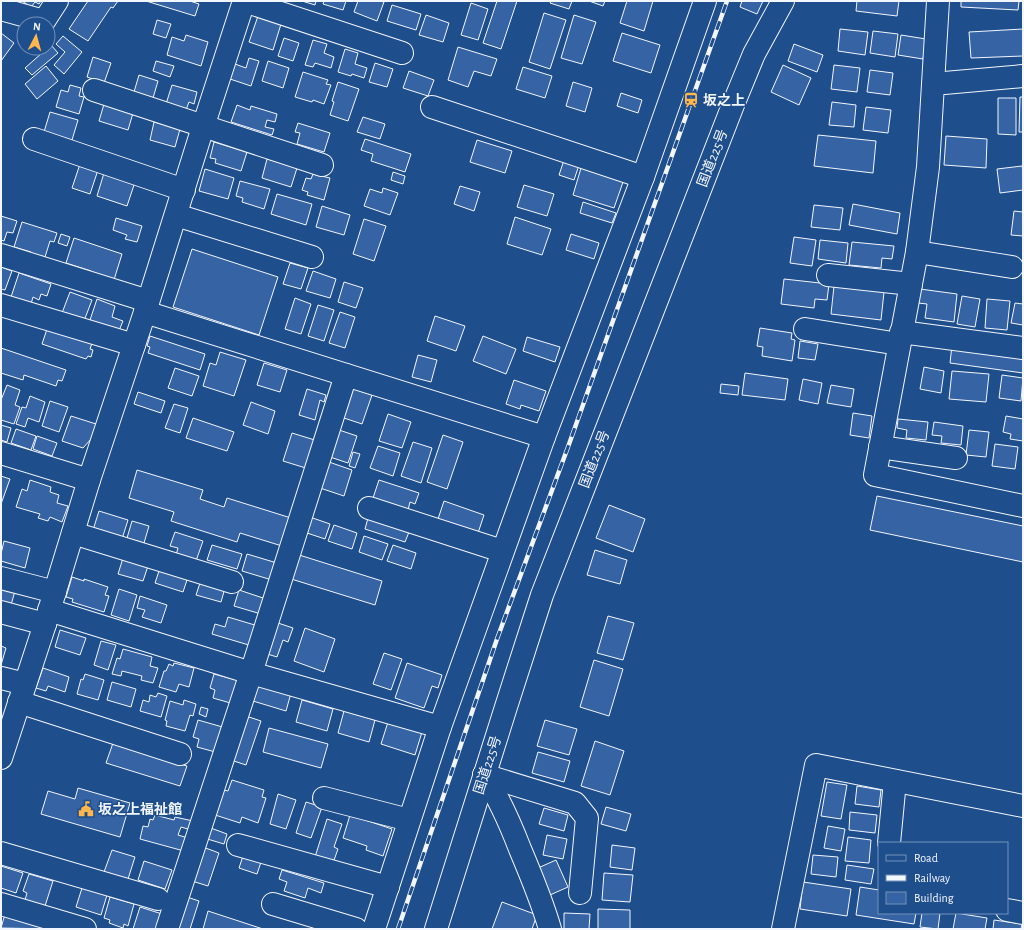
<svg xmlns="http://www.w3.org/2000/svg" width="1024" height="930" viewBox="0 0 1024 930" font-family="'Alegreya Sans','Noto Sans JP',sans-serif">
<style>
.building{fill:#3563a3;stroke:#f2f6ff}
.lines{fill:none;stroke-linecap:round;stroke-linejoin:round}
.minor-casing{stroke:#f2f6ff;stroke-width:24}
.highway-casing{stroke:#f2f6ff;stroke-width:24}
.minor{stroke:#1f4e8c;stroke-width:22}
.highway{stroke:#1f4e8c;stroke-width:22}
.rail-casing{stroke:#f2f6ff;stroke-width:4.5}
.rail{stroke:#1f4e8c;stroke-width:3;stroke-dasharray:9;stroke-linecap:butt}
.labels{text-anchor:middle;stroke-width:3;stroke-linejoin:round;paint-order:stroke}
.poi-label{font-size:14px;font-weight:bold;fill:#f2f6ff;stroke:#1f4e8c;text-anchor:start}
.street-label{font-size:14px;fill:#f2f6ff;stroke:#1f4e8c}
</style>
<rect width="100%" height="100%" fill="#1f4e8c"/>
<g class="building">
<path d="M22 1H41L39 4 35 2 31 7Z"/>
<path d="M88 1H118L113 8 111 7 88 41 69 29Z"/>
<path d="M146 1H190L199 4 195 16Z"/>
<path d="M302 1H316L315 5Z"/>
<path d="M324 1H346L343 10 323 4Z"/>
<path d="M358 1H380L384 2 377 21 354 12Z"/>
<path d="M497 1H517L501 49 483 43Z"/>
<path d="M551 1H572L569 9 550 3Z"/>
<path d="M589 1H605L603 6Z"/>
<path d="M627 1H653L644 31 620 23Z"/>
<path d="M742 1H763L757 14 740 7Z"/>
<path d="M857 1H899L897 16 856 11Z"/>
<path d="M961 1H1019L1018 10 961 7Z"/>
<path d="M471 3 488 9 478 40 461 35Z"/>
<path d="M392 5 421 14 416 30 387 21Z"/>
<path d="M544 13 566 20 550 69 529 62Z"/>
<path d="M426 15 449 23 443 42 419 35Z"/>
<path d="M574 15 596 22 582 64 561 58Z"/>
<path d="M258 16 281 24 273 50 249 42Z"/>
<path d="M157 20 171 24 166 38 153 34Z"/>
<path d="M840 29 868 32 865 55 838 51Z"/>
<path d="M1023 29V56L971 58 969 32Z"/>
<path d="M873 31 898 34 895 57 870 53Z"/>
<path d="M1 33 14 43 1 61Z"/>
<path d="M622 33 660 45 651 73 613 61Z"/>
<path d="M186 35 208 42 201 66 167 55 172 37 184 41Z"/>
<path d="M901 35 926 39 923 59 898 55Z"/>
<path d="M63 36 82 52 64 74 54 65 65 52 56 44Z"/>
<path d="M284 38 299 43 293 61 278 56Z"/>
<path d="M313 40 327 44 324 53 334 57 331 68 315 63 313 67 305 65Z"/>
<path d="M794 44 823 55 817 72 788 61Z"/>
<path d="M51 45 58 53 32 75 25 68Z"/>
<path d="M458 47 497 59 491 76 474 71 468 87 448 80Z"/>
<path d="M345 49 358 53 355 64 367 68 364 78 352 74 351 76 338 72Z"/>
<path d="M93 57 111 63 104 83 87 77Z"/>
<path d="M249 58 259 61 251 86 230 79 235 64 246 68Z"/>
<path d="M156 61 174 66 170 77 153 71Z"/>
<path d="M268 61 289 68 283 88 262 81Z"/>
<path d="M375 63 393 69 387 87 369 82Z"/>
<path d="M783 65 811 78 799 105 771 92Z"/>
<path d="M834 65 860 68 857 92 831 89Z"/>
<path d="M46 66 58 81 37 99 25 84Z"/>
<path d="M523 67 552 76 545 98 516 89Z"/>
<path d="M870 70 893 73 890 95 867 92Z"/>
<path d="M409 71 434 80 428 96 403 88Z"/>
<path d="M303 72 328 80 326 84 331 85 324 104 313 100 312 102 295 97Z"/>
<path d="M139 75 158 81 153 98 134 92Z"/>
<path d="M338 82 359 89 348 121 330 115 334 102 332 101Z"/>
<path d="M573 82 592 88 585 112 566 106Z"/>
<path d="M70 85 81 88 79 96 84 97 79 114 56 107 61 90 68 92Z"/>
<path d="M172 85 197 92 194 104 189 102 186 110 166 104Z"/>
<path d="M621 93 642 100 638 113 617 106Z"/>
<path d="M1020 97H1023V132H1019Z"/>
<path d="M998 98H1016V135L998 134Z"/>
<path d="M832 102 856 105 854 127 829 125Z"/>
<path d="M104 104 133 113 128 130 99 121Z"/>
<path d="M237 105 250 110 251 106 277 114 275 122 267 120 265 127 274 129 272 135 231 122Z"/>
<path d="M866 107 891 110 888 133 863 130Z"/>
<path d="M50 112 78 120 72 140 44 132Z"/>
<path d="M363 117 385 124 380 139 357 132Z"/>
<path d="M154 122 180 129 175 147 150 140Z"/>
<path d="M298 123 330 133 324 152 297 144 300 133 295 132Z"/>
<path d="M818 135 876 141 873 173 814 166Z"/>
<path d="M946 136 987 139 986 168 944 165Z"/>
<path d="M365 139 411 154 405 172 371 161 373 154 361 150Z"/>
<path d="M477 140 512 151 505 173 470 162Z"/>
<path d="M214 142 247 152 241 171 215 163 216 159 210 158Z"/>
<path d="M267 159 297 168 291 187 262 178Z"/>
<path d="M564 160 579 165 574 180 559 175Z"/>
<path d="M80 164 98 170 90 194 72 188Z"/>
<path d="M1022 166 1023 171V190L1000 193 997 169Z"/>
<path d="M581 168 623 182 614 208 573 195Z"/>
<path d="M205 169 234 178 228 199 199 191Z"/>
<path d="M393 172 405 176 403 184 391 180Z"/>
<path d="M104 173 135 182 127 206 97 196Z"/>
<path d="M313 174 330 178 324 200 307 195 308 192 302 190 306 178 311 179Z"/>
<path d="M240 181 270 189 264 209 242 202 243 198 236 196Z"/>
<path d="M524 185 554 194 547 216 517 207Z"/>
<path d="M460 186 480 192 474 211 454 204Z"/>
<path d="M383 188 398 193 390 215 364 206 370 189 382 193Z"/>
<path d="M277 194 312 204 306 225 271 214Z"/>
<path d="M583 202 616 213 612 223 580 213Z"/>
<path d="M853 204 900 213 897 234 849 225Z"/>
<path d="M814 205 843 208 840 230 811 227Z"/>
<path d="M322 206 350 215 344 235 316 227Z"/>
<path d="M1014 211 1023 212V236L1011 235Z"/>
<path d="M1 216 17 221 13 233 7 232 4 241 1 240Z"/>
<path d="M515 217 551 229 542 255 507 244Z"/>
<path d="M116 218 142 226 137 242 125 239 127 235 113 230Z"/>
<path d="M364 219 386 226 374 261 353 254Z"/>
<path d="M22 222 57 233 54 242 50 241 45 257 42 256 40 260 29 256 31 252 14 247Z"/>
<path d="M61 234 70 237 67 246 58 243Z"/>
<path d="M571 234 599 243 594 259 566 250Z"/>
<path d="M794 237 816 240 812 266 790 263Z"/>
<path d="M74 238 122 254 113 283 89 276 91 271 66 263Z"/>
<path d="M820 240 848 243 846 263 818 259Z"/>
<path d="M852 242 894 246 892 259 882 258 881 268 849 265Z"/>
<path d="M192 249 278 277 259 335 173 307Z"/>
<path d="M290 263 308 268 301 289 283 284Z"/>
<path d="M1 267 12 271 5 290 1 289Z"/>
<path d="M313 271 336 279 330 298 306 291Z"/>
<path d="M19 273 51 284 47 296 41 294 39 300 33 297 31 304 11 297Z"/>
<path d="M784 279 829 284 827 300 815 299 814 308 781 304Z"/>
<path d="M344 282 363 288 356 308 338 302Z"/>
<path d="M834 286 884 292 881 320 831 314Z"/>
<path d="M920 289 957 294 954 322 925 318 927 304 918 303Z"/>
<path d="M70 292 92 300 84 321 62 313Z"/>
<path d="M962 296 980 299 975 327 957 324Z"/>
<path d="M295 298 311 304 301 334 285 329Z"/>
<path d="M97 299 115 306 112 317 123 321 118 333 89 323Z"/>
<path d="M987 299 1010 301 1007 330 985 328Z"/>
<path d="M1015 303 1023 304V325L1011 323Z"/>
<path d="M318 305 334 310 324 341 308 336Z"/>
<path d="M340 312 355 317 345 348 329 343Z"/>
<path d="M435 316 465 326 456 351 427 341Z"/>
<path d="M760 328 792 333 791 339 795 340 792 361 762 356 763 347 757 346Z"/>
<path d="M47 329 92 343 90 349 93 350 91 357 88 356 86 359 42 344Z"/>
<path d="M150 336 205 354 200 370 148 353 150 347 147 346Z"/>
<path d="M483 336 516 349 506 374 473 361Z"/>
<path d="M527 337 560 347 555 362 523 351Z"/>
<path d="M800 341 818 344 815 360 798 358Z"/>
<path d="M952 345 1023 355V373L950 363Z"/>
<path d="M1 348 66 370 62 381 58 380 56 386 24 375 23 380 1 373Z"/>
<path d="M220 352 246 360 234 396 203 386 210 363 216 365Z"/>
<path d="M418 355 437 360 431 382 412 377Z"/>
<path d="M264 363 287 370 280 392 257 385Z"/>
<path d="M924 367 944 371 941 393 920 389Z"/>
<path d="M175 368 199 376 192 396 168 388Z"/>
<path d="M952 371 989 374 986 402 949 399Z"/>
<path d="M745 373 788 379 785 400 742 395Z"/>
<path d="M1002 375 1023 378 1021 401 999 398Z"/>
<path d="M803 379 822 383 818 404 799 400Z"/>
<path d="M514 380 546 391 539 411 521 405 520 409 506 404Z"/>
<path d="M721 384 739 386 738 395 720 393Z"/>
<path d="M7 385 20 390 15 405 20 407 14 424 1 420V400Z"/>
<path d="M831 385 854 389 851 407 827 403Z"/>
<path d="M351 388 372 395 362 424 341 417Z"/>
<path d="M307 389 326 395 324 402 320 400 315 420 299 415Z"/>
<path d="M138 392 165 401 161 413 134 404Z"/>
<path d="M30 396 45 402 39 422 28 418 25 427 16 424 22 407 26 408Z"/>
<path d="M50 401 68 407 59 432 42 426Z"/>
<path d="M251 402 275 411 268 434 243 425Z"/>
<path d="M174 404 188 408 180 433 165 428Z"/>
<path d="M853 413 872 416 869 438 850 435Z"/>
<path d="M388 414 411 422 402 448 379 441Z"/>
<path d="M71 416 96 424 91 439 83 448 62 441Z"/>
<path d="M1006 416 1023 419V441L1010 439 1011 434 1003 432Z"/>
<path d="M193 418 234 432 227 451 186 438Z"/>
<path d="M898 419 928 422 926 440 906 438 907 430 897 428Z"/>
<path d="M934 422 963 426 961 445 941 443 942 436 932 435Z"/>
<path d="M1 425 11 428 7 442 1 440Z"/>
<path d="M16 429 36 436 31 450 11 443Z"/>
<path d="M339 430 357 436 348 463 330 457Z"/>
<path d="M969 430 989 432 986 457 966 455Z"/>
<path d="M292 433 318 441 309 469 283 461Z"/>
<path d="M443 435 463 442 447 489 427 482Z"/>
<path d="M37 436 57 443 52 456 33 449Z"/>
<path d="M413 442 432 448 421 483 401 476Z"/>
<path d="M995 444 1018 447 1015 469 992 466Z"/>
<path d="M378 446 400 453 393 476 370 468Z"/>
<path d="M353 452 360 454 355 468 349 466Z"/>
<path d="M326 461 352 470 344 496 317 487Z"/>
<path d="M137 470 203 490 200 499 224 507 227 498 291 518 282 546 240 533 237 542 171 521 174 512 129 498Z"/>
<path d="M1 476 10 479 1 504Z"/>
<path d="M30 480 51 487 50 492 59 495 57 503 68 506 62 522 50 517 48 521 38 518 40 514 16 507 22 489 27 491Z"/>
<path d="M379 480 419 493 415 504 410 502 408 510 373 498Z"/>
<path d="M877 496 1023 526V562L870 530Z"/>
<path d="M444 501 484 515 478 533 438 519Z"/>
<path d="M609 505 645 519 633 552 596 538Z"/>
<path d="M99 511 128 520 122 539 93 530Z"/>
<path d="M307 516 330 524 325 539 301 531Z"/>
<path d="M368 518 409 532 405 542 365 529Z"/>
<path d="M132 521 149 526 144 543 127 538Z"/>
<path d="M334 525 357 533 352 549 328 541Z"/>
<path d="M175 532 203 541 196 561 176 555 178 548 170 546Z"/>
<path d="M364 536 388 544 382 560 359 552Z"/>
<path d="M4 541 30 548 25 568 1 561V554Z"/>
<path d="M212 545 242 554 237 569 207 560Z"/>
<path d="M393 545 416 553 411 569 387 561Z"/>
<path d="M595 550 627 560 620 584 587 575Z"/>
<path d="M247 554 277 563 272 580 242 571Z"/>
<path d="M296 554 382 581 375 605 288 578Z"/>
<path d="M123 558 148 566 143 581 118 574Z"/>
<path d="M160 568 188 577 183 592 155 583Z"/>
<path d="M72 577 84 581V579L108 587 105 595 109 596 104 612 72 602 73 599 66 597Z"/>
<path d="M201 580 225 588 221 602 196 595Z"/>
<path d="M1 587 15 591 11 605 1 602Z"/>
<path d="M119 589 137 595 129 621 111 615Z"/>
<path d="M239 590 266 599 261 614 234 606Z"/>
<path d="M140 596 167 605 161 623 142 617 145 610 137 608Z"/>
<path d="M608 616 634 623 623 660 597 653Z"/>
<path d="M228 617 258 626 252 646 212 634 215 624 225 627Z"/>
<path d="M275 622 293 628 288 642 283 640 277 657 264 653Z"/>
<path d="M305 628 335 639 324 672 294 661Z"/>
<path d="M60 630 86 638 80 655 55 647Z"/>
<path d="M101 641 116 645 108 670 94 665Z"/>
<path d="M1 646 6 648 1 665Z"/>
<path d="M123 649 152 657 150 666 158 668 153 683 141 680 142 676 122 671 121 676 112 674 117 658 120 659Z"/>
<path d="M384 653 402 659 391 690 373 684Z"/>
<path d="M594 660 623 669 609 716 580 707Z"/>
<path d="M174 663 194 668 189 687 179 684 176 692 159 687 164 671H166L169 664 173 666Z"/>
<path d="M407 663 442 675 438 688 432 686 424 708 395 698Z"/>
<path d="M43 668 69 677 65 692 48 686 46 691 36 688Z"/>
<path d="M85 674 104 680 98 700 77 694 81 679 83 680Z"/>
<path d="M214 674 240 681 234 704 213 698 215 690 210 688Z"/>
<path d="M112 682 136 689 131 707 107 700Z"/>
<path d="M258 684 291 693 286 711 253 701Z"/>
<path d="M158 693 167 696 161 717 140 711 143 700 149 702 150 695 156 697Z"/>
<path d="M184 700 196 704 193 716 190 715 185 731 166 726 167 721 165 720 170 701 183 705Z"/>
<path d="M302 700 333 709 327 731 296 722Z"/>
<path d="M201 707 208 709 206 717 199 714Z"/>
<path d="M344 711 375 720 369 742 338 733Z"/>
<path d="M246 716 261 721 246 765 231 760Z"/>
<path d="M198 720 226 728 219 753 197 747 199 739 193 737Z"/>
<path d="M545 720 577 729 569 755 537 746Z"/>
<path d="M388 722 422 732 415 755 381 744Z"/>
<path d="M269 728 328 744 321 768 263 752Z"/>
<path d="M595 741 624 751 610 795 581 786Z"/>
<path d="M113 743 187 766 180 786 106 763Z"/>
<path d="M538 752 570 761 564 782 532 773Z"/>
<path d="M232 780 264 790 262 797 266 798 258 823 242 817 240 823 212 814 220 789 228 791Z"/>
<path d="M827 782 847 785 841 819 821 816Z"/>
<path d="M857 786 881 790 879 807 855 804Z"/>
<path d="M78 788 130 803 120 837 41 814 48 791 75 799Z"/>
<path d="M278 794 296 800 286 829 270 824Z"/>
<path d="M306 802 322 807 311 838 296 833Z"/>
<path d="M606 807 631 814 626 831 601 824Z"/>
<path d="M544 808 568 815 564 831 539 824Z"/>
<path d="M850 812 877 815 875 833 849 830Z"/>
<path d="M155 815 174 820 175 817 193 821 191 830 181 827 178 835 188 838 184 851 140 839 143 826 148 827 150 819 153 820Z"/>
<path d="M350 815 392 829 383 856 366 850 367 846 343 838Z"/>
<path d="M327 819 342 824 334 847 338 849 333 863 315 857Z"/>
<path d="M828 826 845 829 841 851 824 848Z"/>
<path d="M208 827 227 834 224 844 204 838Z"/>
<path d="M547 835 567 839 563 859 543 855Z"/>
<path d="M848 837 871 840 869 863 845 861Z"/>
<path d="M612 845 635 848 632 870 610 867Z"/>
<path d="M203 847 219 853 208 886 192 881Z"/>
<path d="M112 850 135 857 128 879 104 872Z"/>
<path d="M813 855 838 857 836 877 811 874Z"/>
<path d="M243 856 261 862 257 874 239 868Z"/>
<path d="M556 860 568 887 550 895 538 868Z"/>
<path d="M144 861 172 870 165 889 138 880Z"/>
<path d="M847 865 874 869 871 884 845 880Z"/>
<path d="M1 866 23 873 16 893 1 888Z"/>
<path d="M282 870 324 883 321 893 308 888 305 898 284 891 287 882 279 879Z"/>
<path d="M604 873 633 875 630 902 602 900Z"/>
<path d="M29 874 53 881 45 906 25 900 27 893 23 891Z"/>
<path d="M803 882 851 889 847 916 800 909Z"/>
<path d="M860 887 879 890V913H916L914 924 856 915Z"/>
<path d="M82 888 107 895 101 915 76 907Z"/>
<path d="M184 896 199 901 190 929H173Z"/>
<path d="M110 897 134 904 128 926 124 924 123 928 109 923 110 920 104 918Z"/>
<path d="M502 902 537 915 532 929H492Z"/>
<path d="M140 907 162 914 157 929H133Z"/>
<path d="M598 909 630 910V929H598Z"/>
<path d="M208 911 263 929H203Z"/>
<path d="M564 913 590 914 589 929H564Z"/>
<path d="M922 913H940L938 929 920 927Z"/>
<path d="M956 913 987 918 985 929H953Z"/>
<path d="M5 914 54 929 1 928Z"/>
<path d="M994 920 1022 924 1021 929H993Z"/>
</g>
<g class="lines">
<g class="minor-casing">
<g id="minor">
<path d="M244 1 402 53"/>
<path d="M1 9 44 21 57 1"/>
<path d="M1023 76 933 84 928 167 917 252 875 475 1023 506"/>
<path d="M933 84 938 1"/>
<path d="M94 90 322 165"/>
<path d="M432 107 643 177"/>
<path d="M34 139 184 190"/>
<path d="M176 215 312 257"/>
<path d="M917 252 1012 267"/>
<path d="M1 255 148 301"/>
<path d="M828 275 911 284"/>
<path d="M1 305 134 345"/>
<path d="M145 312 544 437"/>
<path d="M805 329 899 344"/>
<path d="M901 332 1023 348"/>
<path d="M880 447 956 458"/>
<path d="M1 453 89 480"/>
<path d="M369 508 502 551"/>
<path d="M73 533 232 582"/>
<path d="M1 578 55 592"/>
<path d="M49 610 251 673 440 727"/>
<path d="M1 612 45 624"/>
<path d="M1 678 25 684"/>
<path d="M19 702 180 754"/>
<path d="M1 758 45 624 89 480 145 312 203 127 244 1"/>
<path d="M484 775 575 803 587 818 580 893"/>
<path d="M484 775C499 798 510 823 520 849 531 875 542 901 550 929"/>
<path d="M324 798 409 820"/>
<path d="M889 843 895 781"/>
<path d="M238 845 388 887"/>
<path d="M1 853 158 899"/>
<path d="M1 904 85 929"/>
<path d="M273 904 356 929"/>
<path d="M1007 910 1023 913"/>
<path d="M167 929 251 673 346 375"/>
<path d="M374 929 440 727 544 437 643 177 705 1"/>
<path d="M783 929 816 765 1023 806"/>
</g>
</g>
<g class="highway-casing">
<path id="highway" d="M436 929 506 707 542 595 733 105 754 54 783 1"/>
</g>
<use href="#minor" class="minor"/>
<use href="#highway" class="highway"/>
<g class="rail-casing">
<path id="rail" d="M398 929 497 639 568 447 727 1"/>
</g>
<use href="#rail" class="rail"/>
</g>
<defs>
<g id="station-bare" transform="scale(1.2)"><path d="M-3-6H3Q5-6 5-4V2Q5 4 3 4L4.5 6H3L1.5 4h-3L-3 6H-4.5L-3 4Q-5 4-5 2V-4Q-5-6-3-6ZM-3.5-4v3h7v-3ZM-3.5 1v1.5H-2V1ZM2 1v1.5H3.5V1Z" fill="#ffb74d" stroke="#1f4e8c" stroke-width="2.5" paint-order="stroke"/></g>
<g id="civic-bare" transform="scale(1.2)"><path d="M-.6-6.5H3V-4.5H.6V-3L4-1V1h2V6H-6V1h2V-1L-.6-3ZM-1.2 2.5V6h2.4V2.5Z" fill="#ffb74d" stroke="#1f4e8c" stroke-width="2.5" paint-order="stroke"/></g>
</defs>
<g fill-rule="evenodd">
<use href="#station-bare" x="691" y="100"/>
<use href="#civic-bare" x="86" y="809"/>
</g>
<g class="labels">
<g class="poi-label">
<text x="703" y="105">坂之上</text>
<text x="98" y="814">坂之上福祉館</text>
</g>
<g class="street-label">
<text transform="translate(712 158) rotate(-69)" y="5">国道225号</text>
<text transform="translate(594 459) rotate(-69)" y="5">国道225号</text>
<text transform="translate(487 765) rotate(-72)" y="5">国道225号</text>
</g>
</g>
<rect width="1024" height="930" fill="none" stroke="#f2f6ff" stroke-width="4"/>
<rect x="878" y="842" width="130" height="72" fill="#1f4e8c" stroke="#7391ba"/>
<rect x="886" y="855" width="20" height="6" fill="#1f4e8c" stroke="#7391ba"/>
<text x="914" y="862" font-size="12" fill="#f2f6ff">Road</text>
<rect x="886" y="875" width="20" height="6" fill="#f2f6ff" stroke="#7391ba"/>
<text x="914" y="882" font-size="12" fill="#f2f6ff">Railway</text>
<rect x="886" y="892" width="20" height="12" fill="#3563a3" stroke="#7391ba"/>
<text x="914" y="902" font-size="12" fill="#f2f6ff">Building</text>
<g transform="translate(36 36) rotate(6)"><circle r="19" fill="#1f4e8c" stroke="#7391ba"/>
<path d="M0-3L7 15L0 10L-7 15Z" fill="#ffb74d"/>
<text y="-6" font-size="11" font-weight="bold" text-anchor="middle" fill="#f2f6ff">N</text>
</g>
</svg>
